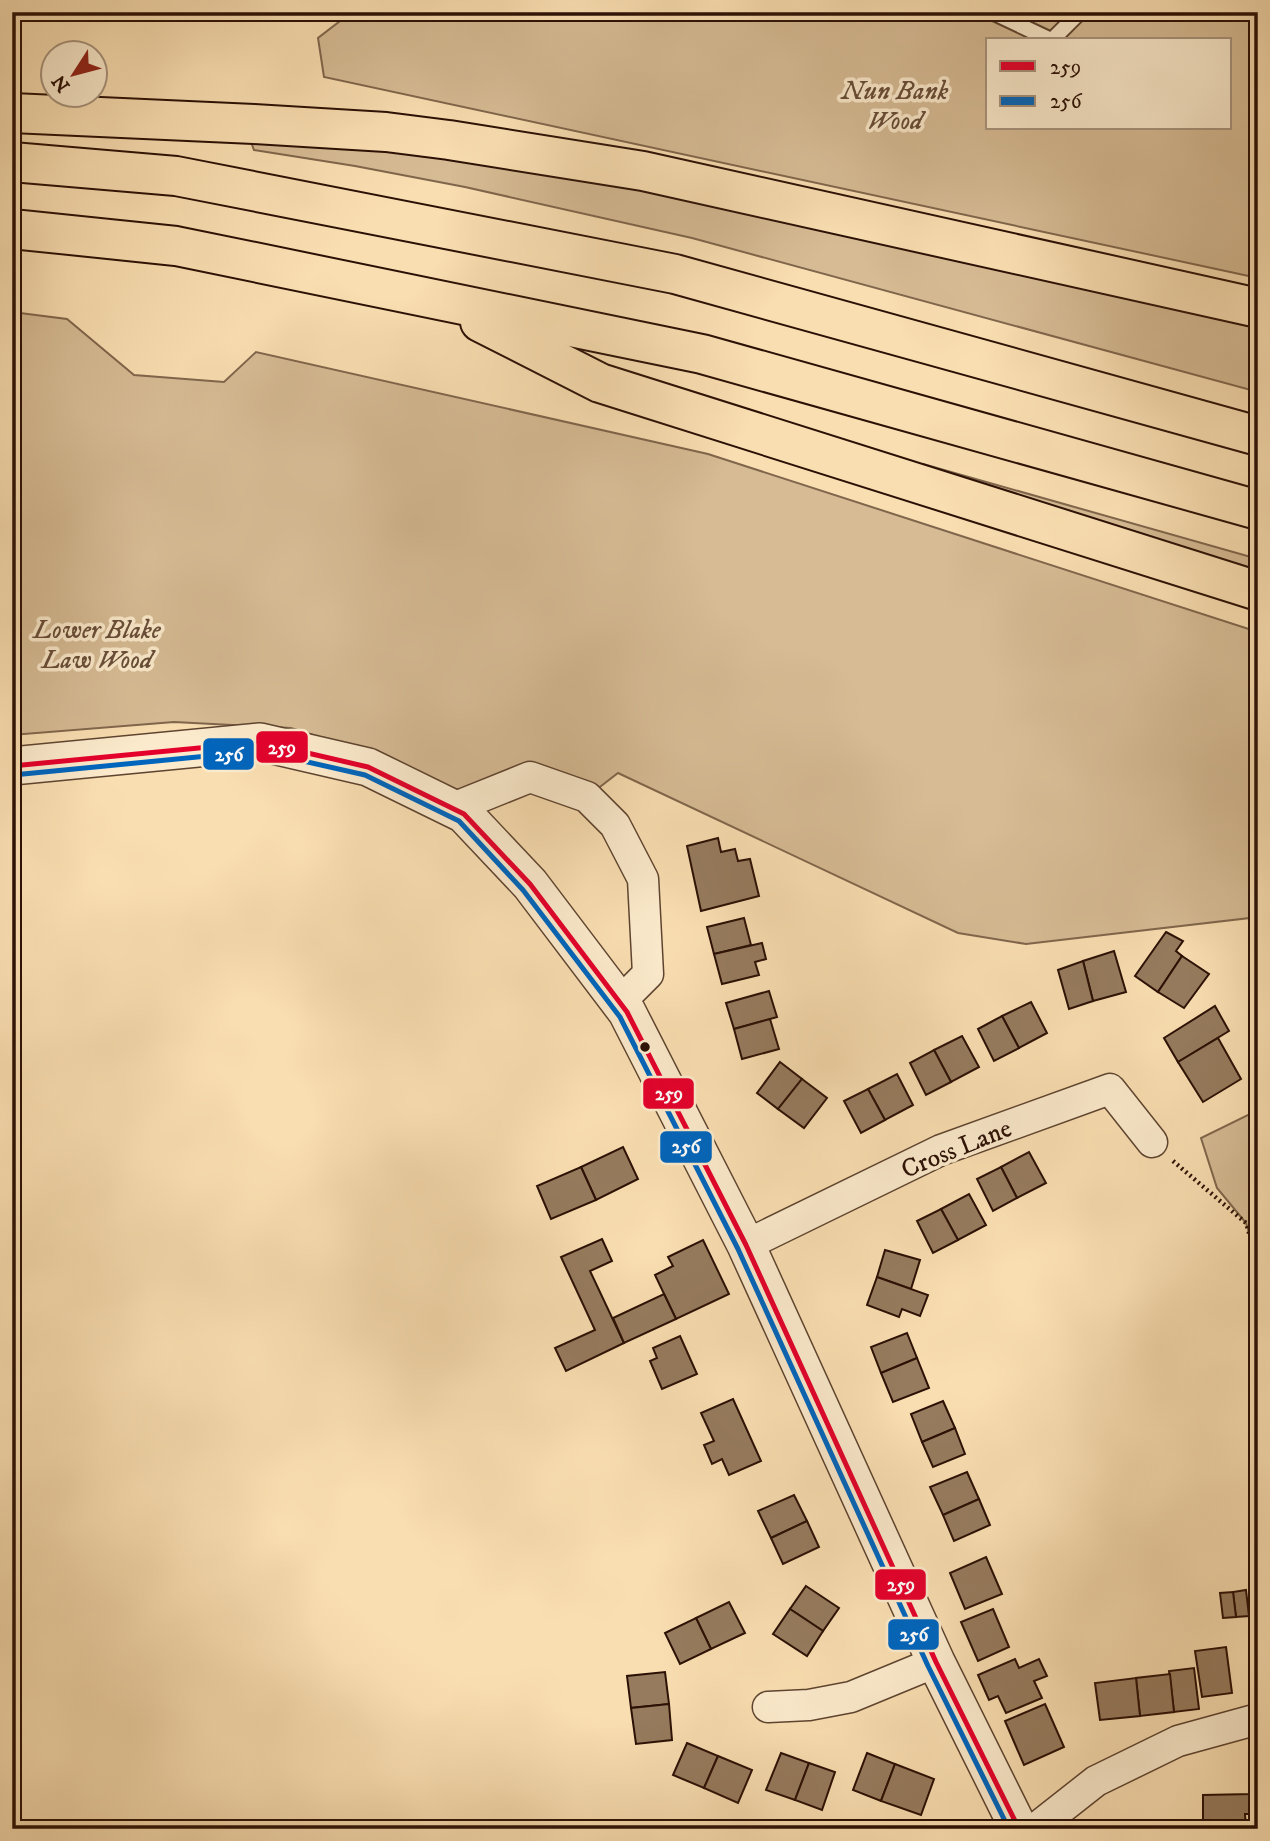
<svg xmlns="http://www.w3.org/2000/svg" width="1270" height="1841" viewBox="0 0 1270 1841" font-family="'IM FELL DW Pica',serif">
<style>
.green{fill:#d6bb94;stroke:#80664c;stroke-width:2;fill-rule:evenodd}
.building{fill:#967b5e;stroke:#2b1005;stroke-width:2}
.lines{fill:none;stroke-linecap:round;stroke-linejoin:round}
.service-casing{stroke:#5e4430;stroke-width:18}
.minor-casing{stroke:#5e4430;stroke-width:33}
.tertiary-casing{stroke:#5e4430;stroke-width:40}
.motorway-casing{stroke:#2b1005;stroke-width:42}
.path{stroke:#2b1005;stroke-width:4.5;stroke-dasharray:2 3.5;stroke-linecap:butt}
.service{stroke:#fbeacc;stroke-width:14}
.minor{stroke:#fbeacc;stroke-width:30}
.tertiary{stroke:#fbeacc;stroke-width:37}
.motorway{stroke:#f9deb1;stroke-width:38}
.bus-1-casing{stroke:#fbeacc;stroke-width:10}
.bus-2-casing{stroke:#fbeacc;stroke-width:10}
.bus-1{stroke:#e4002b;stroke-width:5}
.bus-2{stroke:#0065bd;stroke-width:5}
.bus-dot{fill:#2b1005;stroke:#fbeacc;stroke-width:2.5}
.labels{text-anchor:middle;stroke-width:7;stroke-linejoin:round;paint-order:stroke}
.park-label{font-size:26px;font-style:italic;fill:#674c37;stroke:#fbeacc}
.street-label{font-size:26px;fill:#2b1005;stroke:#fbeacc}
.line-badge{stroke:#fbeacc;stroke-width:2.5}
.badge-label{font-size:19px;text-anchor:middle;font-weight:bold;fill:#fff}
</style>
<rect width="100%" height="100%" fill="#f9deb1"/>
<filter id="stains"><feTurbulence type="fractalNoise" baseFrequency=".00286" numOctaves="4"/><feColorMatrix values="0 0 0 0 .2 0 0 0 0 .09 0 0 0 0 .02 0 0 0 .5 -.17"/></filter>
<radialGradient id="worn" r=".72"><stop offset=".6" stop-color="#630" stop-opacity="0"/><stop offset="1" stop-color="#630" stop-opacity=".3"/></radialGradient>
<g class="green">
<path d="M484 12H1258V278L324 77 318 38 344 18ZM988 40H1230V128H988Z"/>
<path d="M251 142 394 149 641 190 755 214 1258 328V392L692 238 465 187 355 166 254 150Z"/>
<path d="M12 312 67 319 134 375 224 382 256 352 708 454 1258 632V917L1026 944 958 933 618 773 587 797 530 777 449 791 393 760 291 728 174 722 12 735Z"/>
<path d="M923 464 1258 559V577L929 469Z"/>
<path d="M1258 1110V1262L1246 1223 1217 1188 1201 1138Z"/>
</g>
<g class="building">
<path d="M718 838 721 852 735 849 738 861 750 859 759 896 701 911 687 846Z"/>
<path d="M744 918 751 945 714 954 707 927Z"/>
<path d="M1166 932 1183 941 1176 951 1182 956 1158 992 1135 976Z"/>
<path d="M762 943 766 959 755 962 759 975 722 984 714 954Z"/>
<path d="M1114 951 1126 992 1093 1001 1083 961Z"/>
<path d="M1182 956 1209 974 1184 1008 1158 992Z"/>
<path d="M1083 961 1093 1001 1069 1009 1058 970Z"/>
<path d="M769 991 777 1017 734 1029 726 1003Z"/>
<path d="M1031 1002 1047 1033 1019 1048 1002 1016Z"/>
<path d="M1215 1006 1229 1031 1178 1062 1164 1038Z"/>
<path d="M1002 1016 1019 1048 994 1061 978 1029Z"/>
<path d="M770 1019 779 1049 742 1059 734 1029Z"/>
<path d="M962 1036 979 1067 951 1082 934 1050Z"/>
<path d="M1218 1038 1241 1079 1203 1102 1178 1062Z"/>
<path d="M934 1050 951 1082 926 1095 910 1063Z"/>
<path d="M780 1062 802 1079 778 1109 757 1093Z"/>
<path d="M897 1074 913 1105 885 1120 868 1089Z"/>
<path d="M802 1079 827 1098 804 1128 778 1109Z"/>
<path d="M868 1089 885 1120 861 1133 844 1101Z"/>
<path d="M623 1147 638 1179 596 1200 581 1167Z"/>
<path d="M1029 1152 1046 1183 1017 1198 1001 1167Z"/>
<path d="M581 1167 596 1200 551 1219 537 1186Z"/>
<path d="M1001 1167 1017 1198 993 1211 977 1179Z"/>
<path d="M969 1194 986 1225 958 1240 941 1209Z"/>
<path d="M941 1209 958 1240 933 1253 917 1221Z"/>
<path d="M602 1239 612 1261 590 1271 624 1343 566 1371 555 1348 595 1330 561 1257Z"/>
<path d="M703 1240 729 1294 676 1319 655 1275 673 1266 668 1257Z"/>
<path d="M885 1250 920 1260 911 1289 877 1277Z"/>
<path d="M877 1277 928 1295 920 1316 902 1309 899 1317 867 1305Z"/>
<path d="M664 1294 676 1319 624 1343 613 1318Z"/>
<path d="M907 1333 917 1358 881 1373 871 1347Z"/>
<path d="M680 1336 697 1374 662 1389 650 1361 657 1358 653 1348Z"/>
<path d="M917 1358 929 1388 893 1402 881 1373Z"/>
<path d="M733 1399 761 1461 729 1475 722 1459 712 1464 704 1445 714 1441 701 1413Z"/>
<path d="M943 1401 955 1428 922 1442 911 1414Z"/>
<path d="M955 1428 965 1454 933 1467 922 1442Z"/>
<path d="M967 1472 979 1499 943 1515 930 1487Z"/>
<path d="M794 1495 807 1521 771 1538 758 1511Z"/>
<path d="M979 1499 990 1525 954 1541 943 1515Z"/>
<path d="M807 1521 819 1547 783 1564 771 1538Z"/>
<path d="M986 1557 1002 1594 965 1609 950 1573Z"/>
<path d="M806 1586 839 1608 823 1631 790 1609Z"/>
<path d="M1246 1590 1249 1616 1236 1617 1233 1592Z"/>
<path d="M1233 1592 1236 1617 1223 1618 1220 1593Z"/>
<path d="M729 1602 745 1633 711 1649 696 1618Z"/>
<path d="M790 1609 823 1631 807 1656 773 1634Z"/>
<path d="M993 1609 1009 1647 978 1661 961 1622Z"/>
<path d="M696 1618 711 1649 680 1664 665 1633Z"/>
<path d="M1258 1643V1679L1252 1644Z"/>
<path d="M1226 1647 1232 1693 1202 1697 1195 1651Z"/>
<path d="M1015 1659 1019 1668 1039 1659 1047 1676 1034 1681 1042 1698 1006 1713 998 1696 989 1700 978 1675Z"/>
<path d="M1194 1668 1199 1709 1174 1712 1169 1671Z"/>
<path d="M665 1672 669 1704 631 1708 627 1676Z"/>
<path d="M1170 1674 1174 1712 1140 1716 1136 1678Z"/>
<path d="M1136 1678 1140 1716 1100 1720 1095 1683Z"/>
<path d="M669 1704 672 1740 636 1744 631 1708Z"/>
<path d="M1045 1704 1064 1747 1024 1765 1005 1721Z"/>
<path d="M687 1743 718 1756 704 1788 673 1775Z"/>
<path d="M781 1753 809 1763 795 1800 766 1790Z"/>
<path d="M867 1753 895 1764 881 1801 853 1790Z"/>
<path d="M718 1756 752 1770 738 1803 704 1788Z"/>
<path d="M809 1763 835 1772 822 1810 795 1800Z"/>
<path d="M895 1764 934 1779 921 1815 881 1801Z"/>
<path d="M1252 1780H1258V1814H1245L1246 1829H1203V1795L1252 1794Z"/>
</g>
<g class="lines">
<g class="service-casing">
<g id="service">
<path d="M992 12 1051 40"/>
<path d="M1052 40 1080 12"/>
</g>
</g>
<g class="minor-casing">
<g id="minor">
<path d="M453 808 530 777 587 797 615 825 643 879 648 974 620 1002"/>
<path d="M746 1245 941 1150 1110 1089 1152 1142"/>
<path d="M768 1707 809 1705 851 1697 936 1662"/>
<path d="M1035 1829 1096 1781 1178 1741 1258 1719"/>
</g>
</g>
<g class="tertiary-casing">
<path id="tertiary" d="M12 766 260 742 368 767 464 814 530 884 627 1012 746 1245 936 1662 1019 1829"/>
</g>
<g class="motorway-casing">
<g id="motorway">
<path d="M12 113 254 124 386 132 449 140 643 171 1258 308"/>
<path d="M12 162 176 176 675 274 1258 436"/>
<path d="M12 229 176 246 702 354 1258 510"/>
<path d="M480 322 600 383 1258 591"/>
</g>
</g>
<path class="path" d="M1173 1161 1246 1223 1258 1262"/>
<use href="#service" class="service"/>
<use href="#minor" class="minor"/>
<use href="#tertiary" class="tertiary"/>
<use href="#motorway" class="motorway"/>
<g class="bus-1-casing">
<path id="bus-1" d="M12 766 260 742 368 767 464 814 530 884 627 1012 746 1245 936 1662 1019 1829"/>
</g>
<g class="bus-2-casing">
<path id="bus-2" d="M13 775 259 751 365 775 459 821 523 890 620 1017 738 1249 928 1666 1009 1829"/>
</g>
<use href="#bus-1" class="bus-1"/>
<use href="#bus-2" class="bus-2"/>
</g>
<circle class="bus-dot" cx="645" cy="1047" r="6"/>
<g class="labels">
<g class="park-label">
<text x="895" y="99">Nun Bank<tspan x="895" dy="30">Wood</tspan></text>
<text x="97" y="638">Lower Blake<tspan x="97" dy="30">Law Wood</tspan></text>
</g>
<g class="street-label">
<text transform="translate(956 1148) rotate(-22)" y="9">Cross Lane</text>
</g>
</g>
<g class="line-badge">
<rect x="255" y="730" width="54" height="34" rx="7" fill="#e4002b"/>
<rect x="202" y="737" width="53" height="34" rx="7" fill="#0065bd"/>
<rect x="642" y="1077" width="53" height="33" rx="7" fill="#e4002b"/>
<rect x="659" y="1130" width="54" height="34" rx="7" fill="#0065bd"/>
<rect x="874" y="1568" width="53" height="33" rx="7" fill="#e4002b"/>
<rect x="887" y="1618" width="53" height="33" rx="7" fill="#0065bd"/>
</g>
<g class="badge-label">
<text x="282" y="754">259</text>
<text x="229" y="761">256</text>
<text x="669" y="1100">259</text>
<text x="686" y="1153">256</text>
<text x="901" y="1591">259</text>
<text x="914" y="1641">256</text>
</g>
<rect width="1270" height="1841" fill="none" stroke="#f9deb1" stroke-width="42"/>
<rect x="14" y="14" width="1242" height="1813" fill="none" stroke="#2b1005" stroke-width="3.5"/>
<rect x="21" y="21" width="1228" height="1799" fill="none" stroke="#2b1005" stroke-width="2"/>
<rect x="986" y="38" width="245" height="91" fill="#fbeacc" stroke="#a8937c" stroke-width="2"/>
<rect x="1000" y="61" width="35" height="10" fill="#e4002b" stroke="#a8937c" stroke-width="2"/>
<text x="1050" y="74" font-size="21" fill="#2b1005">259</text>
<rect x="1000" y="96" width="35" height="10" fill="#0065bd" stroke="#a8937c" stroke-width="2"/>
<text x="1050" y="108" font-size="21" fill="#2b1005">256</text>
<g transform="translate(74 74) rotate(234)"><circle r="33" fill="#fbeacc" stroke="#a8937c" stroke-width="2"/>
<path d="M0-5L12 26L0 18L-12 26Z" fill="#8f2418"/>
<text y="-10" font-size="19" font-weight="bold" text-anchor="middle" fill="#2b1005">N</text>
</g>
<rect width="100%" height="100%" filter="url(#stains)"/>
<rect width="100%" height="100%" fill="url(#worn)"/>
</svg>
